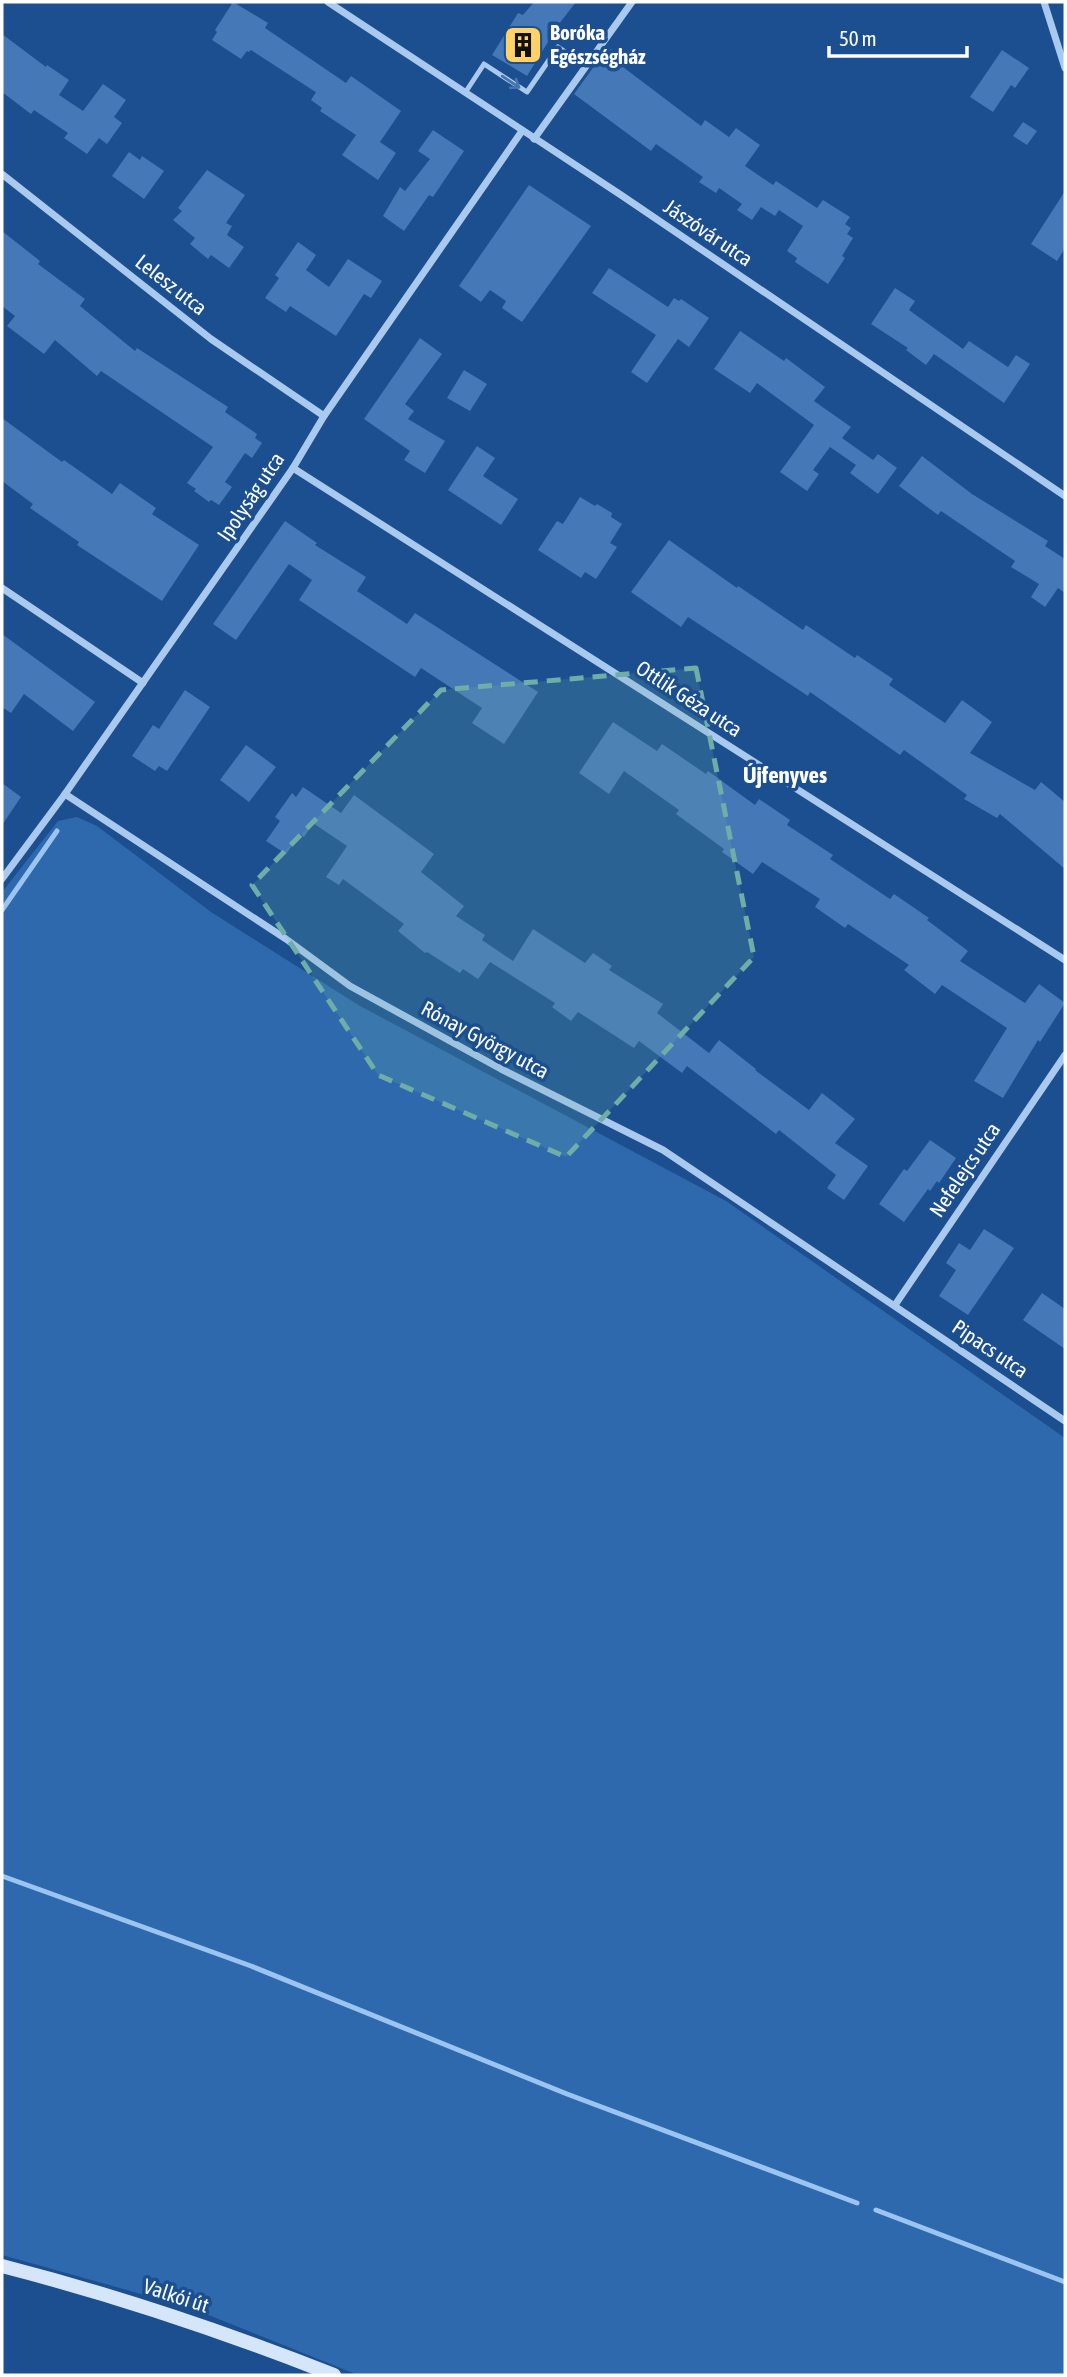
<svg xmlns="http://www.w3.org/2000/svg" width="1067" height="2377" viewBox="0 0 1067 2377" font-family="'Asap Condensed',sans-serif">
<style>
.green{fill:#2e69ad}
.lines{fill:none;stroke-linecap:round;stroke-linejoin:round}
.stream{stroke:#9cc4f0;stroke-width:5}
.building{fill:#4478b7}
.service{stroke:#a9c9ee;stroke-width:5}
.minor{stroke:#a9c9ee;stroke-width:7}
.secondary{stroke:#d6e6fa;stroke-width:14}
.oneway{stroke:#4674ac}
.marked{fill:#6fada8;fill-opacity:0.2;stroke:#6fada8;stroke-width:5;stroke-dasharray:14 9;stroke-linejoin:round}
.labels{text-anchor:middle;stroke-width:7;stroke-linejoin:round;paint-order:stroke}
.poi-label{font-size:21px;font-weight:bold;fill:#fff;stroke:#1b4f8f;text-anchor:start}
.street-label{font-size:21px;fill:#fff;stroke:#1b4f8f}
.neighbourhood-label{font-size:23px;font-weight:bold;fill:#fff;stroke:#1b4f8f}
</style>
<rect width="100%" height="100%" fill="#1b4f8f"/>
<path class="green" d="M77 817 97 826 211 912 360 1006 726 1201 1065 1438V2375H358L191 2308 2 2255V892L58 821Z"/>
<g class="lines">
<g class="stream">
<path d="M2 910 57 831"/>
<path d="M2 1876 251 1966 567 2094 857 2203"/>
<path d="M876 2210 1065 2282"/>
</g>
</g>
<g class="building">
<path d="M233 2 268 23 265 28 346 83 351 76 401 111 380 142 396 153 378 180 342 155 356 135 320 111 322 108 311 100 316 92 314 91 251 50 249 52 247 51 241 59 212 40 217 32 215 30Z"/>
<path d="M534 2H576L552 33 553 34 527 76 492 55 518 13 523 15Z"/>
<path d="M2 34 46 67 47 65 69 80 59 95 83 111 103 84 126 100 114 117 122 123 107 144 99 138 87 154 64 138 68 133 34 110 31 114 2 92Z"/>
<path d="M608 47 624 58 619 64 701 126 705 120 729 137 736 128 760 145 745 166 773 185 776 181 817 208 823 200 850 217 845 224 851 228 847 234 853 238 842 256 845 258 828 284 795 262 797 258 787 251 803 226 779 210 775 216 761 207 752 220 737 210 742 204 719 188 716 193 699 182 703 177 656 144 651 151 574 94Z"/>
<path d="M1002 50 1029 68 1015 88 1011 85 993 112 970 97Z"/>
<path d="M1023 122 1037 131 1027 145 1013 136Z"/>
<path d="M433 130 464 151 433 197 429 195 404 231 383 216 400 187 405 191 430 159 418 151Z"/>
<path d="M129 152 140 160 142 156 164 171 144 199 112 176Z"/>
<path d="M207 170 245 195 226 223 232 226 227 235 244 247 229 268 211 255 208 259 190 244 195 238 173 220 182 211 178 208Z"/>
<path d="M529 185 591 226 522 322 502 308 506 301 490 290 481 302 459 286Z"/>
<path d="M1065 191V248L1057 261 1031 244Z"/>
<path d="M2 231 40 261 38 264 85 299 80 306 135 351 137 348 228 407 225 412 257 434 255 438 262 443 252 458 245 453 225 482 232 487 219 505 211 500 209 502 194 491 196 489 187 483 213 447 101 371 97 376 55 340 44 354 7 326 15 316 2 306Z"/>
<path d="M298 242 316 255 306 270 329 287 348 259 382 281 371 298 364 294 336 336 290 306 286 312 265 298 279 278 275 275Z"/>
<path d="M609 268 668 307 674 298 679 301 681 299 709 318 689 347 678 339 647 383 631 372 656 335 592 293Z"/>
<path d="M895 288 915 301 909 310 963 349 969 341 1008 367 1016 355 1030 364 1004 403 934 354 926 365 906 350 908 348 871 324Z"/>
<path d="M740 331 784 361 786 358 825 387 814 401 851 427 842 438 873 460 878 454 897 468 878 494 850 473 856 465 830 447 813 470 819 474 807 491 780 472 814 425 757 383 750 393 714 369Z"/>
<path d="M420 338 442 354 405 404 414 411 408 419 445 441 425 473 404 460 410 451 364 419Z"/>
<path d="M464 370 487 384 470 411 447 398Z"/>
<path d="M2 418 62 462 64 460 112 494 120 483 156 508 152 514 199 545 162 601 77 545 79 542 30 508 33 504 2 481Z"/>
<path d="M477 446 495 458 483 476 518 499 501 525 448 490Z"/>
<path d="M922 456 972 494 1048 541 1045 546 1065 559V593L1058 588 1045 607 1031 597 1039 584 1011 567 1015 561 941 511 938 515 899 486Z"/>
<path d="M580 497 595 506 597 504 612 513 611 517 622 524 610 543 617 547 596 579 585 572 581 578 538 550 557 521 563 524Z"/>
<path d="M285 521 317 543 315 545 366 577 357 591 407 624 415 613 538 692 504 744 472 723 482 708 421 668 415 677 299 600 312 580 289 564 236 640 213 624Z"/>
<path d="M669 540 737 588 738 586 803 630 806 625 855 658 857 655 893 679 889 685 945 723 962 700 992 722 970 753 1035 790 1041 782 1065 802V869L1000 814 997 818 964 799 967 795 904 750 900 755 810 692 808 696 688 617 681 627 631 592Z"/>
<path d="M2 634 95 702 73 731 24 694 11 713 2 707Z"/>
<path d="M185 690 210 707 167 771 159 766 155 771 132 756 153 725 159 729Z"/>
<path d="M613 722 657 751 662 744 706 774 708 771 755 805 759 799 790 820 787 825 833 855 830 859 890 899 894 894 929 918 927 920 968 951 960 961 1025 1003 1039 984 1065 1003 1040 1042 1038 1040 1003 1098 974 1081 1007 1028 942 985 935 994 904 970 909 965 848 924 845 928 815 907 820 899 762 862 753 874 722 852 724 849 676 814 679 810 624 771 609 794 579 773Z"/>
<path d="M246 745 276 767 249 802 220 780Z"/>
<path d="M2 783 21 797 2 825Z"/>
<path d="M303 787 341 813 354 795 434 854 421 872 464 906 456 916 485 935 482 940 513 961 533 929 585 963 593 953 612 966 609 970 663 1004 657 1013 709 1053 719 1040 756 1069 755 1070 809 1110 822 1093 855 1119 835 1143 868 1166 844 1200 827 1188 836 1175 779 1130 776 1134 687 1066 682 1073 639 1041 634 1048 578 1012 571 1021 552 1007 555 1003 490 962 478 979 463 969 460 973 427 952 425 953 398 931 404 924 343 879 339 885 326 877 347 846 313 823 304 837 300 834 286 854 266 841 280 821 275 817 292 793 296 797Z"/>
<path d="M930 1140 956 1158 939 1183 937 1181 930 1191 928 1189 904 1222 879 1204 904 1169 907 1171Z"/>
<path d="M984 1229 1014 1248 968 1315 939 1296 956 1270 946 1263 959 1243 970 1250Z"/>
<path d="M1042 1293 1065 1309V1349L1023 1320Z"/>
</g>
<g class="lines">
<path class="service" d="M465 93 484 64 527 92 558 47 586 66"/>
<g class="minor">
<path d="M328 2 621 195 1065 496"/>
<path d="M1044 2 1065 68"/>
<path d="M534 139 632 2"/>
<path d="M2 174 211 339 324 416"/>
<path d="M293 468 1065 960"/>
<path d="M2 588 143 683"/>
<path d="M65 794 286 939 350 986 501 1069 663 1150 1065 1421"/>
<path d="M2 879 65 794 293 468 324 416 522 131"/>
<path d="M895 1305 1065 1055"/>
</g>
<path class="secondary" d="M2 2266C115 2295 225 2332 334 2375"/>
</g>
<defs><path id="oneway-shaft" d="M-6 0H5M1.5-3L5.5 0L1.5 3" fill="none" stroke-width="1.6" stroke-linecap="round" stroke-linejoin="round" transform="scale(1.75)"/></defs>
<use class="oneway" href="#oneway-shaft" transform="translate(511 82) rotate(34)"/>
<path class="marked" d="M696 668 754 957 566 1157 378 1075 252 885 441 690Z"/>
<defs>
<g id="building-square" transform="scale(2.0125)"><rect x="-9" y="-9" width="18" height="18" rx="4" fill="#ffd166" stroke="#1b4f8f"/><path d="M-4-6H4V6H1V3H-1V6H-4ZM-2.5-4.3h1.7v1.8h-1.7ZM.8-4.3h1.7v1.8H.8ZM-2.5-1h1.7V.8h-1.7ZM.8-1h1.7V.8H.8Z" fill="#111"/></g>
</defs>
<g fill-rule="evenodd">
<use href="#building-square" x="523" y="45"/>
</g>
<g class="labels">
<g class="poi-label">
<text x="550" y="40">Boróka<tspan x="550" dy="24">Egészségház</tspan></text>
</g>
<g class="street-label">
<text transform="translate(708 233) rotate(34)" y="7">Jászóvár utca</text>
<text transform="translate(171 285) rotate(38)" y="7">Lelesz utca</text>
<text transform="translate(251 497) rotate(-56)" y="7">Ipolyság utca</text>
<text transform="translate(689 699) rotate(33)" y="7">Ottlik Géza utca</text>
<text transform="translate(485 1040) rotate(28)" y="7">Rónay György utca</text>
<text transform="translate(965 1170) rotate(-56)" y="7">Nefelejcs utca</text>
<text transform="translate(990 1349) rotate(34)" y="7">Pipacs utca</text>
<text transform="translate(176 2296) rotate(18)" y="7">Valkói út</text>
</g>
<g class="neighbourhood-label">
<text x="785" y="783">Újfenyves</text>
</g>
</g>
<rect width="1067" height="2377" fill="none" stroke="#ffffff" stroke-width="7"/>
<path d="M829 46v10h138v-10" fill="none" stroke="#ffffff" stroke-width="3.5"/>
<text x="839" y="46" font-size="21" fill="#ffffff" stroke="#1b4f8f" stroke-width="5" paint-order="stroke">50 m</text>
</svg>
